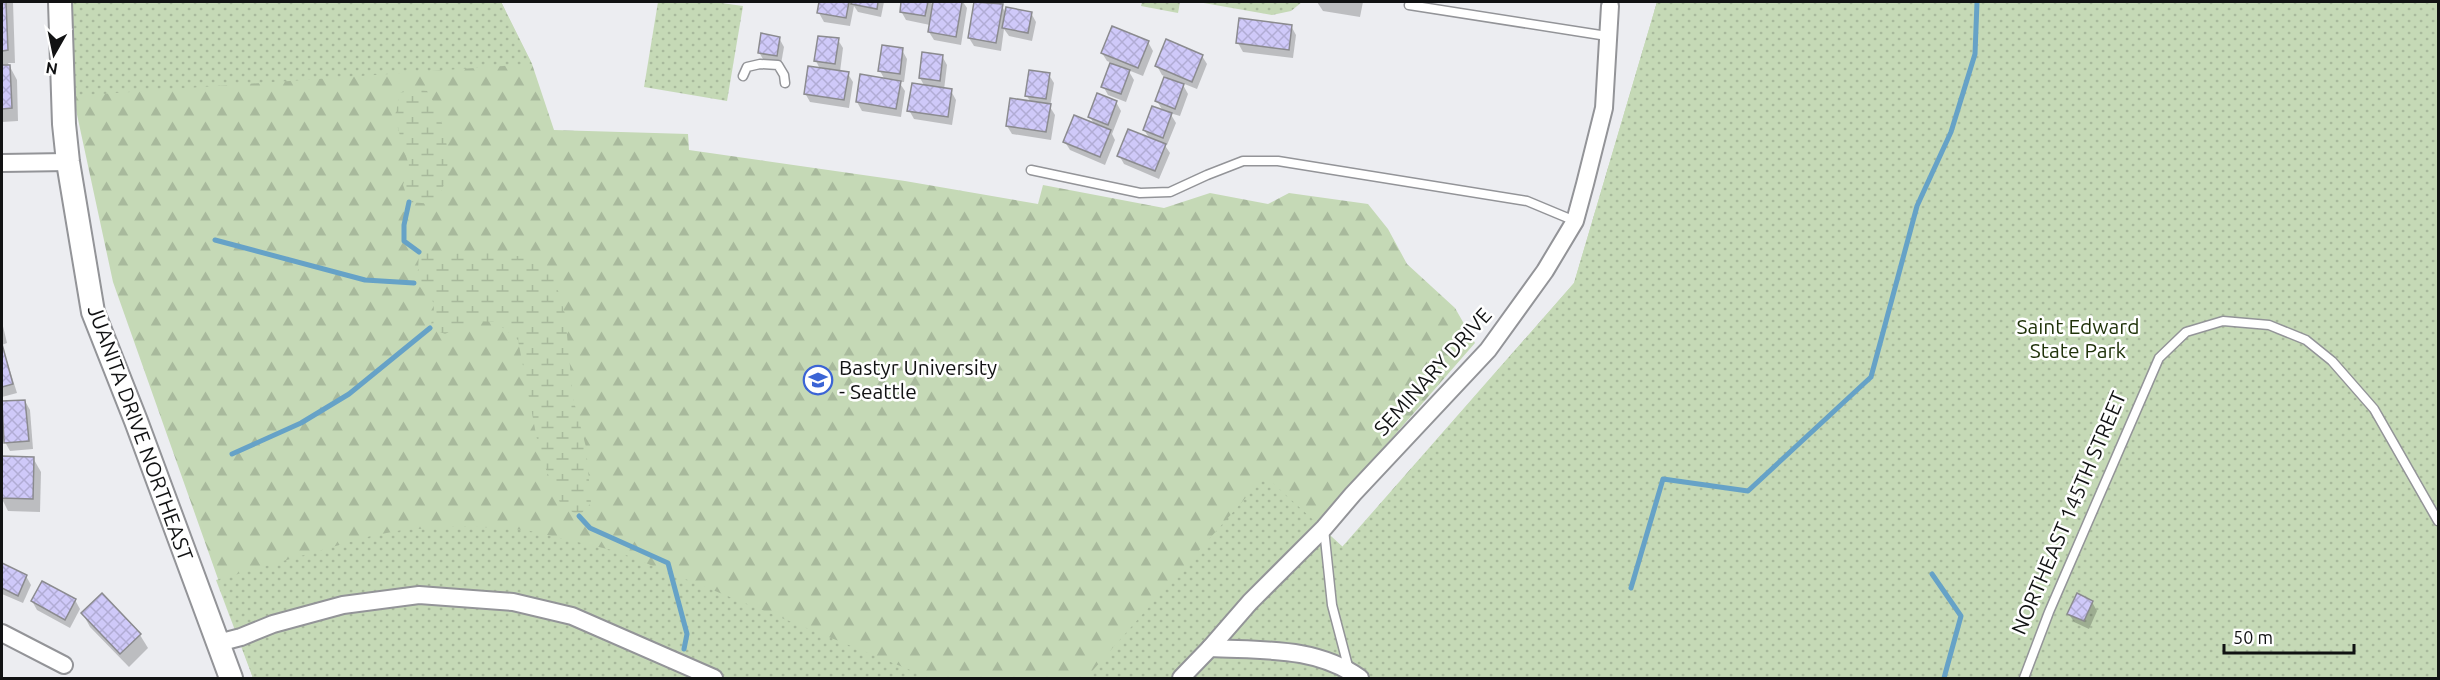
<svg xmlns="http://www.w3.org/2000/svg" width="2440" height="680" viewBox="0 0 2440 680" font-family="Ubuntu,sans-serif">
<style>
.forest{fill:url(#forest-firs)}
.wetland{fill:url(#wetland-marsh)}
.park{fill:url(#park-dots)}
.shadow{fill:#0003}
.lines{fill:none;stroke-linecap:round;stroke-linejoin:round}
.stream{stroke:#66a2c7;stroke-width:5}
.building{fill:url(#building-cross-hatch);stroke:#8b8b8f;stroke-width:1.5}
.lane-casing{stroke:#939498;stroke-width:11}
.street-casing{stroke:#939498;stroke-width:20}
.secondary-casing{stroke:#939498;stroke-width:26}
.lane{stroke:#fff;stroke-width:8}
.street{stroke:#fff;stroke-width:16}
.secondary{stroke:#fff;stroke-width:22}
.labels{text-anchor:middle;stroke-width:5;stroke-linejoin:round;paint-order:stroke}
.park-label{font-size:21px;fill:#1f3209;stroke:#fff}
.poi-label{font-size:21px;fill:#111213;stroke:#fff;text-anchor:start}
.street-label{font-size:21px;fill:#111213;stroke:#fff}
</style>
<defs>
<pattern id="forest-firs" width="22" height="20" patternUnits="userSpaceOnUse" patternTransform="scale(1.5)"><rect width="22" height="20" fill="#c5d9b6"/><path d="M5 1l3.5 6h-7zM16 11l3.5 6h-7z" fill="#a8b99c"/></pattern>
<pattern id="wetland-marsh" width="20" height="14" patternUnits="userSpaceOnUse" patternTransform="scale(1.5)"><rect width="20" height="14" fill="#c5d9b6"/><path d="M1 5h8M5 5V1M11 12h8M15 12V8" fill="none" stroke="#a8b99c"/></pattern>
<pattern id="park-dots" width="8" height="8" patternUnits="userSpaceOnUse" patternTransform="scale(1.5)"><rect width="8" height="8" fill="#c5d9b6"/><path d="M2 2h.1M6 6h.1" fill="none" stroke="#a8b99c" stroke-width="1.8" stroke-linecap="round"/></pattern>
<pattern id="building-cross-hatch" width="8" height="8" patternUnits="userSpaceOnUse" patternTransform="scale(1.5)"><rect width="8" height="8" fill="#cfc9f9"/><path d="M0 0l8 8M0 8l8-8" fill="none" stroke="#b1acd5"/></pattern>
</defs>
<rect width="100%" height="100%" fill="#ecedf1"/>
<path class="forest" d="M501 2 532 64 554 130 688 134 689 150 905 181 1038 204 1043 185 1164 208 1210 193 1268 204 1289 193 1368 204 1388 229 1407 264 1455 308 1475 343 1317 524 1342 547 1574 283 1657 2H2438L1617 678H253L113 282 73 96Z"/>
<g class="wetland">
<path d="M411 87 427 91C447 121 458 173 434 204L409 202 403 185 409 165 402 144 395 116 400 93Z"/>
<path d="M419 252 451 254 483 252 526 257 553 274 565 314 573 398 586 447 591 503 579 516 561 505 540 455 518 340 496 322 472 321 445 334 430 328C437 302 436 299 414 282L418 270Z"/>
</g>
<g class="park">
<path d="M70 2H501L532 64 73 96Z"/>
<path d="M658 2H714L743 6 727 101 644 87Z"/>
<path d="M1142 2H1180L1178 13 1141 6Z"/>
<path d="M1198 2H1302L1291 11 1272 15Z"/>
<path d="M1657 2H2438V678H1086L1265 476 1343 547 1574 283Z"/>
<path d="M464 526 526 530 616 551 930 678H253L216 580 371 536 402 530Z"/>
</g>
<g class="shadow">
<path d="M2 2H13L15 63H8L17 80 18 121 2 122Z"/>
<path d="M821 2H884L881 17 858 12 854 6 850 26 824 22 819 13Z"/>
<path d="M903 2H931L933 6 934 2H963L967 8 961 45 934 40 929 32 930 25 906 20 901 11Z"/>
<path d="M975 2 1002 6 1006 14 1031 13 1036 22 1032 41 1009 36 1004 29 1001 51 974 46 969 38Z"/>
<path d="M1317 2H1363L1360 17 1323 11Z"/>
<path d="M1291 26 1296 35 1293 58 1243 52 1238 43Z"/>
<path d="M779 38 784 47 781 64 764 61 759 52Z"/>
<path d="M838 40 843 48 840 72 848 74 853 82 849 108 810 102 805 93 820 69 816 61Z"/>
<path d="M1148 42 1153 51 1143 76 1128 70 1134 80 1126 102 1108 95 1103 86 1112 63 1107 61 1102 53Z"/>
<path d="M902 50 907 59 904 82H899L905 91 901 117 862 111 857 102 885 80 880 71Z"/>
<path d="M942 56 947 65 944 90 951 91 956 100 952 125 914 119 909 110 925 87 920 78Z"/>
<path d="M1202 56 1207 64 1197 89 1182 83 1188 94 1180 116 1170 113 1176 123 1167 145 1164 144 1170 153 1159 179 1124 164 1119 155 1150 139 1144 130 1163 111 1157 101 1166 77 1162 75 1157 66Z"/>
<path d="M1049 75 1054 83 1050 107 1055 115 1051 140 1012 134 1007 126 1031 103 1027 96Z"/>
<path d="M1116 102 1121 111 1112 134 1115 140 1105 165 1070 150 1065 142 1094 124 1090 117Z"/>
<path d="M2 322 7 343 2 345 17 393 2 397Z"/>
<path d="M25 401 30 410 33 449 10 451 5 442Z"/>
<path d="M2 458H33L41 472 40 512 8 511 2 499Z"/>
<path d="M2 564 26 576 31 585 23 603 2 594Z"/>
<path d="M102 595 140 635 148 648 129 667 90 627 83 614Z"/>
<path d="M75 600 80 609 70 628 37 610 32 601Z"/>
<path d="M2092 602 2097 611 2089 629 2074 622 2069 614Z"/>
</g>
<g class="lines">
<g class="stream">
<path d="M409 202 404 225V241L419 252"/>
<path d="M215 240 365 280 414 283"/>
<path d="M232 454 301 423 349 394 430 328"/>
<path d="M579 516 590 528 668 563 687 634 684 649"/>
<path d="M1932 574 1961 616 1944 678"/>
<path d="M1631 588 1663 479 1748 491 1871 377 1917 206 1951 132 1975 54 1977 2"/>
</g>
</g>
<g class="building">
<path d="M2 2H6L8 50 2 51Z"/>
<path d="M819 2H849L846 18 817 13Z"/>
<path d="M852 2H878L877 9 851 4Z"/>
<path d="M901 2H928L925 16 900 12Z"/>
<path d="M933 2H962L956 37 928 32Z"/>
<path d="M974 2 1003 4 996 43 968 38Z"/>
<path d="M1006 7 1032 12 1028 33 1002 28Z"/>
<path d="M1239 18 1292 25 1289 50 1236 43Z"/>
<path d="M1112 26 1149 41 1138 68 1101 53Z"/>
<path d="M761 33 780 37 777 56 758 53Z"/>
<path d="M818 36 839 38 835 64 814 61Z"/>
<path d="M1166 39 1203 55 1192 82 1155 66Z"/>
<path d="M882 45 903 48 900 74 878 71Z"/>
<path d="M922 52 943 55 940 81 919 78Z"/>
<path d="M1110 63 1130 70 1121 94 1101 87Z"/>
<path d="M2 65H10L12 108 2 109Z"/>
<path d="M808 66 849 72 844 100 804 94Z"/>
<path d="M1029 70 1050 73 1046 99 1025 96Z"/>
<path d="M860 74 901 81 896 109 856 102Z"/>
<path d="M1164 77 1184 84 1175 109 1155 101Z"/>
<path d="M912 83 952 89 948 117 907 111Z"/>
<path d="M1097 93 1117 101 1108 125 1088 117Z"/>
<path d="M1010 98 1051 104 1046 132 1006 126Z"/>
<path d="M1152 106 1172 113 1163 138 1143 130Z"/>
<path d="M1074 115 1111 130 1100 157 1063 142Z"/>
<path d="M1128 129 1166 144 1155 171 1117 156Z"/>
<path d="M2 344 13 384 2 387Z"/>
<path d="M25 400 29 441 4 443 2 401Z"/>
<path d="M2 456 34 457 33 499 2 498Z"/>
<path d="M2 563 27 575 18 596 2 588Z"/>
<path d="M42 581 76 599 65 620 31 601Z"/>
<path d="M102 593 141 634 120 654 81 613Z"/>
<path d="M2077 593 2093 601 2084 621 2067 614Z"/>
</g>
<g class="lines">
<g class="lane-casing">
<g id="lane">
<path d="M1409 5 1607 36"/>
<path d="M743 76 747 67 760 64 778 65 784 75 785 83"/>
<path d="M1031 170 1140 193 1170 192 1207 175 1243 161H1278L1527 201 1575 221"/>
<path d="M1324 529 1332 605 1349 670"/>
<path d="M2024 678 2049 612 2159 358 2186 332 2223 321 2269 325 2306 340 2332 361 2374 409 2438 521"/>
</g>
</g>
<g class="street-casing">
<g id="street">
<path d="M2 163 68 162"/>
<path d="M2 633 64 665"/>
<path d="M218 643 241 637 273 624 343 605 419 595 513 602 572 616 714 678"/>
<path d="M1210 648 1250 602 1324 528 1353 494 1488 350 1545 271 1575 221 1585 184 1604 108 1610 6"/>
<path d="M1181 678 1210 648C1262 651 1315 646 1360 678"/>
</g>
</g>
<g class="secondary-casing">
<path id="secondary" d="M60 2 64 124 68 162 93 312 136 421 231 678"/>
</g>
<use href="#lane" class="lane"/>
<use href="#street" class="street"/>
<use href="#secondary" class="secondary"/>
</g>
<defs>
<g id="university-ring" transform="scale(1.5)"><circle r="9.5" fill="#fff" stroke="#3b64d5" stroke-width="1.5"/><path d="M0-5L7-2L0 1L-7-2ZM-4 1L0 2.5L4 1V4Q0 6-4 4Z" fill="#3b64d5"/></g>
</defs>
<g fill-rule="evenodd">
<use href="#university-ring" x="818" y="380"/>
</g>
<g class="labels">
<g class="park-label">
<text x="2078" y="334">Saint Edward<tspan x="2078" dy="24">State Park</tspan></text>
</g>
<g class="poi-label">
<text x="839" y="375">Bastyr University<tspan x="839" dy="24">- Seattle</tspan></text>
</g>
<g class="street-label">
<text transform="translate(1433 372) rotate(-48)" y="7">SEMINARY DRIVE</text>
<text transform="translate(140 433) rotate(70)" y="7">JUANITA DRIVE NORTHEAST</text>
<text transform="translate(2069 513) rotate(-67)" y="7">NORTHEAST 145TH STREET</text>
</g>
</g>
<rect width="2440" height="680" fill="none" stroke="#111213" stroke-width="6"/>
<g transform="translate(54 54) rotate(189)" stroke="#ffffff" stroke-width="4.5" paint-order="stroke">
<path d="M0-4.5L10 22L0 15L-10 22Z" fill="#111213"/>
<text y="-9" font-size="16" font-weight="bold" text-anchor="middle" fill="#111213">N</text>
</g>
<path d="M2224 644v9h130v-9" fill="none" stroke="#111213" stroke-width="3"/>
<text x="2233" y="644" font-size="18" fill="#111213" stroke="#ffffff" stroke-width="4.5" paint-order="stroke">50 m</text>
</svg>
